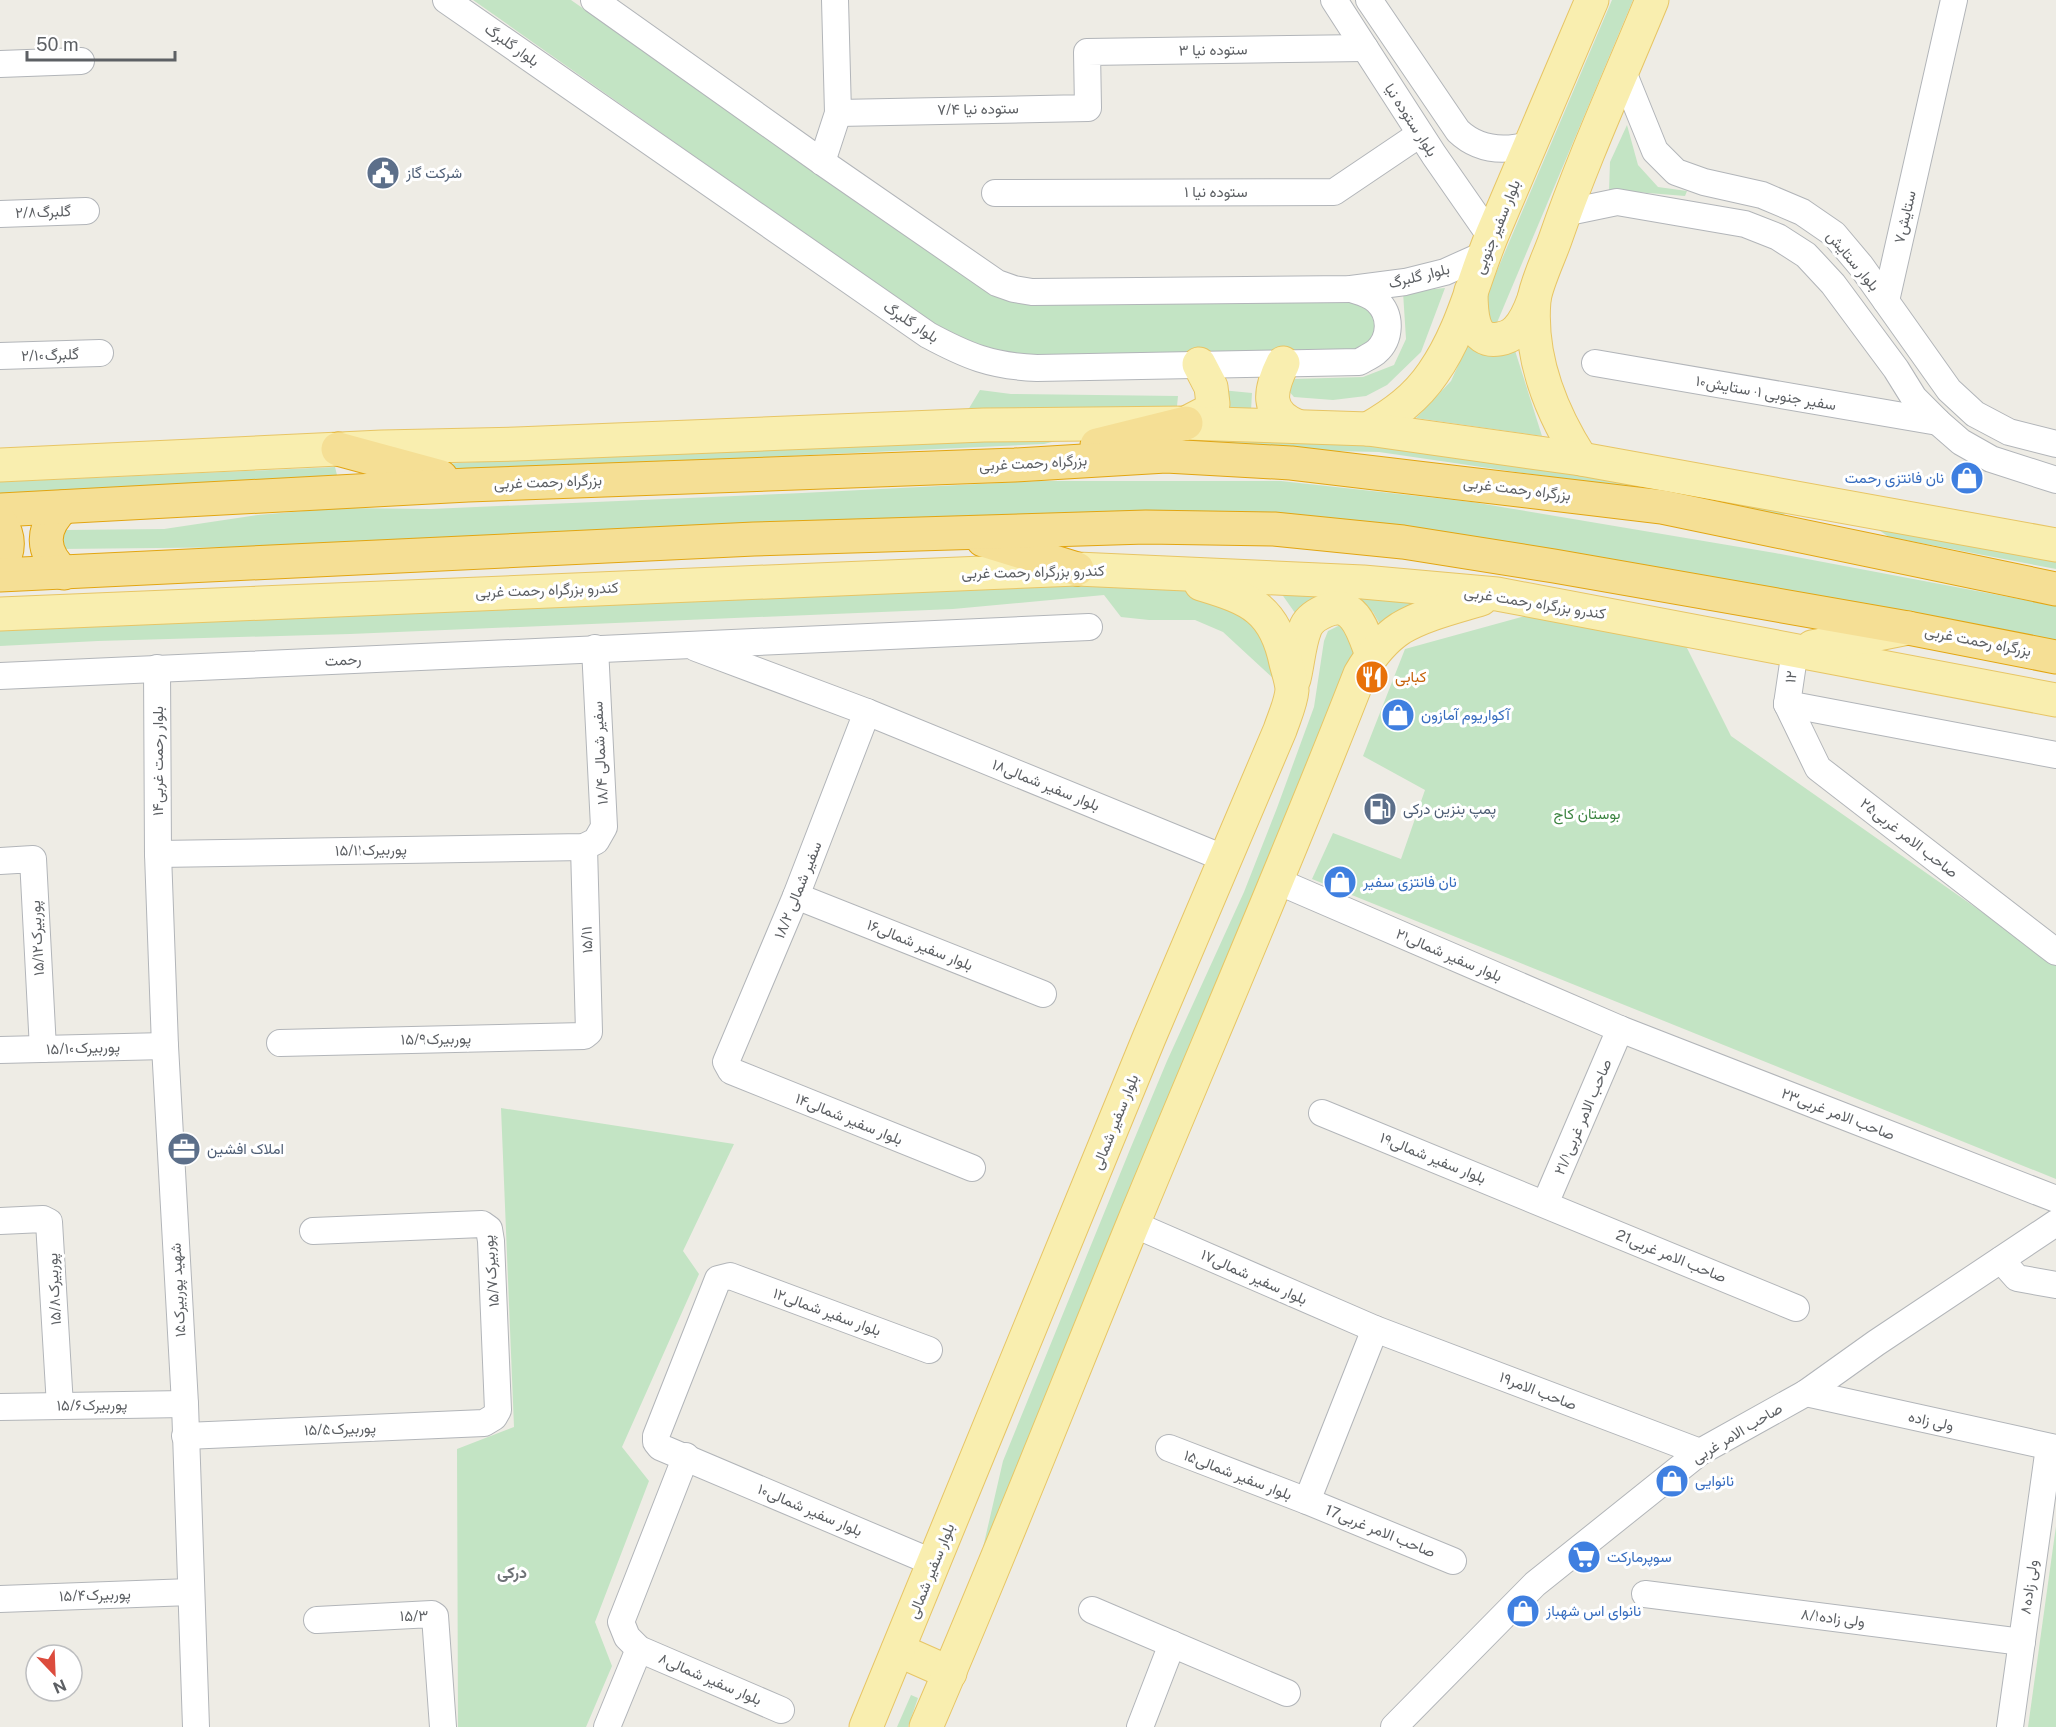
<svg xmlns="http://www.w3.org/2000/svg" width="2056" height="1727" viewBox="0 0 2056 1727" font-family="'Public Sans',Vazirmatn,sans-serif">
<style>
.green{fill:#c3e4c4}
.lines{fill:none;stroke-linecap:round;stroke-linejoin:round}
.minor-casing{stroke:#b2b5b9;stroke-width:28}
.major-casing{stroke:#e7c565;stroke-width:35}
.highway-casing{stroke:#e2a511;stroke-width:35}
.minor{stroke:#fff;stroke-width:26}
.major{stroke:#f9eeaf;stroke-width:33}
.highway{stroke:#f5df95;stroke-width:33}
.labels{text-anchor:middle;stroke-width:6;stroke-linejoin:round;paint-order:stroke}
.street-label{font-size:15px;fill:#5d6064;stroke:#fff}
.service-label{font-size:15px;fill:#4e5e75;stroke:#fff;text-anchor:start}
.shop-label{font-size:15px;fill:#366cbe;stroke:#fff;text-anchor:start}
.food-label{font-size:15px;fill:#c56008;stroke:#fff;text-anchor:start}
.park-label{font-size:15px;fill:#3c8441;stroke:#fff}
.neighbourhood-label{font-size:16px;font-weight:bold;fill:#6e7276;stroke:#fff}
</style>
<rect width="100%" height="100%" fill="#eeece5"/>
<g class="green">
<path d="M473 0H571L968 279 1004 294 1302 297 1362 303 1372 313 1376 325 1371 342 1360 352 1038 359 969 346 894 297Z"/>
<path d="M1612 0H1633L1496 325 1487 324 1488 292Z"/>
<path d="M1627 125 1638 165 1658 187 1687 191 1685 196 1636 192 1609 191 1610 162Z"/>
<path d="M1445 288 1421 352 1387 385 1366 396 1333 400 1294 397 1286 388 1293 379 1363 377 1394 365 1406 339 1403 292Z"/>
<path d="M1471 337 1512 341 1542 436 1416 418 1451 381Z"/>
<path d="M980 390 1011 394 1178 396 1177 406 968 410Z"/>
<path d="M1221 390 1252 393 1251 410 1220 407Z"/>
<path d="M1080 435 1044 444 453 472 422 465 660 452Z"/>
<path d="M1192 436 1369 445 1651 483 1794 509 1779 517 1585 482 1379 452 1132 447Z"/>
<path d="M335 467 337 475 79 492 0 495V482Z"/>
<path d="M1039 481H1281L1472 502 1775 553 2056 606V643L1671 570 1458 534 59 549 64 530 164 529 258 515 339 508 431 509 802 493Z"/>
<path d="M1870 524 2056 559V569L1889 537Z"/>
<path d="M1155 582 1207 598 1239 611 1266 638 1275 680 1223 632 1195 620H1149L1121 617 1104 595 953 609 350 634 98 641 0 646V622Z"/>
<path d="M1274 583 1431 599 1382 628 1373 612 1356 602 1300 620Z"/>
<path d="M1532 614 1686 646 1731 736 2056 964V1179L1312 879 1333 833 1401 859 1425 790 1363 756 1405 649Z"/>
<path d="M1342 624 1360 641 982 1552 1003 1461 1131 1147 1167 1061 1244 892 1277 808 1314 707 1324 641 1328 631Z"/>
<path d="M501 1108 734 1144 683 1251 699 1274 622 1447 649 1481 595 1622 612 1666 586 1727H458L457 1449 514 1427Z"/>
<path d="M2056 1526V1727H2028Z"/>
<path d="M911 1695 918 1698 908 1727H897Z"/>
</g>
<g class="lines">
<g class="minor-casing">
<g id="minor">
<path d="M446 0 928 335C967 356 991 366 1037 368L1359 362C1364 359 1371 356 1376 352 1391 339 1392 315 1377 301 1370 294 1360 292 1351 289"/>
<path d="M594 0 822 162 997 283 1014 289 1032 292 1351 289 1405 282 1445 272 1485 254"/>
<path d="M1334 0 1434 155 1491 237"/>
<path d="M1369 0 1458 131C1479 151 1505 152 1532 144"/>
<path d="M0 64 81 61"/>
<path d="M1623 72 1655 151 1676 172 1704 182 1762 195 1802 212 1834 234 1861 266 1949 390 1975 414 2009 432 2056 444"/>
<path d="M838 113 1088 108 1087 52 1365 48"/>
<path d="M822 162 838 113 835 0"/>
<path d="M995 193 1334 192 1420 134"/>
<path d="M1564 213 1617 202 1745 224 1778 237 1806 255 1833 284 1896 369 1914 398 1938 422 1961 442 1991 459 2056 480"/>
<path d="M0 214 86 211"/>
<path d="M1886 301 1954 0"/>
<path d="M0 356 100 353"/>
<path d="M1595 363 1938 422"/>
<path d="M696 648 867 712 1226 859"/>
<path d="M157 668 158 854 165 1046 185 1404 196 1727"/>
<path d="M0 676 1089 627"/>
<path d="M1787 704 1818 768 2056 952"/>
<path d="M1787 704 2056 755"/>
<path d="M1787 704 1795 650"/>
<path d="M867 712 796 896 726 1062 731 1071 972 1168"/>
<path d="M158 854 584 847 596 841 604 827 595 648"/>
<path d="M0 861 33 859 43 1049"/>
<path d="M1277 881 1620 1029 2056 1199"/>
<path d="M796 896 1043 994"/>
<path d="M280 1043 584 1036 589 1032 584 847"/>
<path d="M0 1050 165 1046"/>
<path d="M1322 1113 1796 1308"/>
<path d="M1545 1204 1620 1029"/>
<path d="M0 1221 43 1219 49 1222 60 1406"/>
<path d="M1133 1224 1375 1329 1700 1452"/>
<path d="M2001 1260 2017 1278 2056 1285"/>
<path d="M929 1350 730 1276 718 1279 656 1436V1442L660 1447 934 1563"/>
<path d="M1806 1393 2056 1448"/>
<path d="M0 1407 185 1404"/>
<path d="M185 1436 484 1423 494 1417 498 1410 491 1241 489 1229 482 1224 313 1231"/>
<path d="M1169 1448 1307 1501 1453 1561"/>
<path d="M686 1456 621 1622 627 1637 639 1649 781 1710"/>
<path d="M1307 1501 1375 1329"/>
<path d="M1645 1594 2022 1642"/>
<path d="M0 1599 191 1592"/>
<path d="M1092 1610 1287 1693"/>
<path d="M317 1620 432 1614 435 1616 443 1727"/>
<path d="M607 1727 639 1649"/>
<path d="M1140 1727 1172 1644"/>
<path d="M1394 1727 1535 1584 1700 1452 1806 1393 1876 1343 2056 1223"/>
<path d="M2010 1727 2049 1447"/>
</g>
</g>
<g class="major-casing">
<g id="major">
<path d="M1471 291C1471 311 1471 344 1499 339 1505 338 1512 335 1516 331 1525 323 1530 310 1534 299"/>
<path d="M1283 363C1270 389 1264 413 1297 426"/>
<path d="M1186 423 1207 412 1213 404 1211 387 1199 364"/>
<path d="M1368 429C1394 414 1416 398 1433 373 1462 332 1473 281 1492 235 1525 157 1559 79 1592 0"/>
<path d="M1581 459C1551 412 1529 358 1534 300 1536 284 1549 257 1555 240 1583 159 1619 80 1652 0"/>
<path d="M0 465 382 447 516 444 984 425 1186 423 1368 429 1581 459 2056 545"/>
<path d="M0 614 1077 569 1363 582 1497 594 2056 700"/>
<path d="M1812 647 1908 628"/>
<path d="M1294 679C1298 663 1299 644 1305 629 1308 620 1318 614 1325 611 1355 597 1364 634 1372 655"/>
<path d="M898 1650 950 1673"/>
<path d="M866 1727 1149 1038 1280 730C1284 718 1291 703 1292 690 1292 682 1288 671 1286 663 1275 609 1251 599 1201 584"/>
<path d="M926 1727C998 1561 1064 1392 1133 1224 1209 1040 1288 859 1360 674 1370 657 1384 639 1401 628 1425 614 1455 607 1481 599"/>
</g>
</g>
<g class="highway-casing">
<g id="highway">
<path d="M1097 445 1186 423"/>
<path d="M338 449 441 477"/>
<path d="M63 507C40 529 41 552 64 573"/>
<path d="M0 510 468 485 1015 465 1166 456 1291 463 1662 507 2056 589"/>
<path d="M0 522C10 537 9 552 0 567"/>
<path d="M983 540 1077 569"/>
<path d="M0 575 754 539 1146 527 1274 529 1403 542 1554 566 1908 628 2056 657"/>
</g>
</g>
<use href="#minor" class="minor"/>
<use href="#major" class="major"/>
<use href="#highway" class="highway"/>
</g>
<defs>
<g id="civic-disc" transform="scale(1.725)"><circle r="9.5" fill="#5c6f8a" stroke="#fff"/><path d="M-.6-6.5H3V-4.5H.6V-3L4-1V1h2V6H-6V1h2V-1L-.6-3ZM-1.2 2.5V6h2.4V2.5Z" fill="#fff"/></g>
<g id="shop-disc" transform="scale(1.725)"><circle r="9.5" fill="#3f7fe0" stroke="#fff"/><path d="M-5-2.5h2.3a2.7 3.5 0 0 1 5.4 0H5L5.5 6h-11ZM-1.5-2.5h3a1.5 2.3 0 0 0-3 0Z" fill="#fff"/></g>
<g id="restaurant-disc" transform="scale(1.725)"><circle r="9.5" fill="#e8710a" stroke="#fff"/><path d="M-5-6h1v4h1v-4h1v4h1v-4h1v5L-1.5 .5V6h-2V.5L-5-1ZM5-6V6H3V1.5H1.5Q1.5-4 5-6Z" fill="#fff"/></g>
<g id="fuel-disc" transform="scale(1.725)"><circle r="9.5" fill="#5c6f8a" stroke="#fff"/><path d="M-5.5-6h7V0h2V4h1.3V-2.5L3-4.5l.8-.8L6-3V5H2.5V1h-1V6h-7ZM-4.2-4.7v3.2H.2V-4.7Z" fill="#fff"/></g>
<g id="office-disc" transform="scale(1.725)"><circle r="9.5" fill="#5c6f8a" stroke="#fff"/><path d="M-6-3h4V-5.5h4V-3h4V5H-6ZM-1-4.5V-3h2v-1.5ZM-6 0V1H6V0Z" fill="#fff"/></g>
<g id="supermarket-disc" transform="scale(1.725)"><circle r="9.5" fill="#3f7fe0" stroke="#fff"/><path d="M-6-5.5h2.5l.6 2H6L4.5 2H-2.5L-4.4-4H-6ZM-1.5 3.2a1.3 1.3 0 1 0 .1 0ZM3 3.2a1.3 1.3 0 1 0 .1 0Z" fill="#fff"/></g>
</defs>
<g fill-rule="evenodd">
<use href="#civic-disc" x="383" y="173"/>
<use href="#shop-disc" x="1967" y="478"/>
<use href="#restaurant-disc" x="1372" y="677"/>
<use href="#shop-disc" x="1398" y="715"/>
<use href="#fuel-disc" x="1380" y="809"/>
<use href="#shop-disc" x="1340" y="882"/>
<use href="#office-disc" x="184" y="1149"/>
<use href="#shop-disc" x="1672" y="1481"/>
<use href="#supermarket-disc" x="1584" y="1557"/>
<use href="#shop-disc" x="1523" y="1611"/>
</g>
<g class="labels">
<g class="street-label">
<text transform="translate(512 45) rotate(35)" y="5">بلوار گلبرگ</text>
<text transform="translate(1213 50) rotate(-1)" y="5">ستوده نیا ۳</text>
<text transform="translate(978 109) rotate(-1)" y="5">ستوده نیا ۷/۴</text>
<text transform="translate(1411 120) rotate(57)" y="5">بلوار ستوده نیا</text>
<text x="1216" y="197">ستوده نیا ۱</text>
<text transform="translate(43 212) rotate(-2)" y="5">گلبرگ۲/۸</text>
<text transform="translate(1905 217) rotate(-77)" y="5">ستایش۷</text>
<text transform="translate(1497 227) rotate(-68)" y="5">بلوار سفیر جنوبی</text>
<text transform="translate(1853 261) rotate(50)" y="5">بلوار ستایش</text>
<text transform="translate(1419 276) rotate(-14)" y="5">بلوار گلبرگ</text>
<text transform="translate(911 322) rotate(33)" y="5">بلوار گلبرگ</text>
<text transform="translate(50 355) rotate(-2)" y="5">گلبرگ۲/۱۰</text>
<text transform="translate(1766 393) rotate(10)" y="5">سفیر جنوبی ۱- ستایش۱۰</text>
<text transform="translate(1033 463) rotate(-3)" y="5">بزرگراه رحمت غربی</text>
<text transform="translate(548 482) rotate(-2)" y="5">بزرگراه رحمت غربی</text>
<text transform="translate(1517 489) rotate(7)" y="5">بزرگراه رحمت غربی</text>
<text transform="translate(1033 572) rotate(-1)" y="5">کندرو بزرگراه رحمت غربی</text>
<text transform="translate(547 590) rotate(-2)" y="5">کندرو بزرگراه رحمت غربی</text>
<text transform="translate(1535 603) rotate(9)" y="5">کندرو بزرگراه رحمت غربی</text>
<text transform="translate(1978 641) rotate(11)" y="5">بزرگراه رحمت غربی</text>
<text transform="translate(343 660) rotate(-3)" y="5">رحمت</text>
<text transform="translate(1791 677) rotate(-81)" y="5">۱۲</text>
<text transform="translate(600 753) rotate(-93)" y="5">سفیر شمالی ۱۸/۴</text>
<text transform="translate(158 761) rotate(-90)" y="5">بلوار رحمت غربی۱۴</text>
<text transform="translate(1046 785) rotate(22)" y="5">بلوار سفیر شمالی۱۸</text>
<text transform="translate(1909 838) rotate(38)" y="5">صاحب الامر غربی۲۵</text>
<text transform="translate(371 850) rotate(-1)" y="5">پوربیرک۱۵/۱۱</text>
<text transform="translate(798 890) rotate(-68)" y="5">سفیر شمالی ۱۸/۲</text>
<text transform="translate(37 938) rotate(-93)" y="5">پوربیرک۱۵/۱۲</text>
<text transform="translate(587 940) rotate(-92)" y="5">۱۵/۱۱</text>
<text transform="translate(920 945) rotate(22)" y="5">بلوار سفیر شمالی۱۶</text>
<text transform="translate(1449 955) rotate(23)" y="5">بلوار سفیر شمالی۲۱</text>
<text transform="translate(436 1039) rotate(-1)" y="5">پوربیرک۱۵/۹</text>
<text transform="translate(83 1048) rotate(-2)" y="5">پوربیرک۱۵/۱۰</text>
<text transform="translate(1838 1114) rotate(21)" y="5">صاحب الامر غربی۲۳</text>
<text transform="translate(1583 1117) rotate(-67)" y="5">صاحب الامر غربی۲۱/۱</text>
<text transform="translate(849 1119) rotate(22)" y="5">بلوار سفیر شمالی۱۴</text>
<text transform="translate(1115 1122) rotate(-68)" y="5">بلوار سفیر شمالی</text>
<text transform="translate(1433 1158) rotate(22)" y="5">بلوار سفیر شمالی۱۹</text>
<text transform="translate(1671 1256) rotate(22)" y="5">21صاحب الامر غربی</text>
<text transform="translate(491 1271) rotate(-95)" y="5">پوربیرک۱۵/۷</text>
<text transform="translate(1254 1277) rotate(24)" y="5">بلوار سفیر شمالی۱۷</text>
<text transform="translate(54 1289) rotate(-93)" y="5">پوربیرک۱۵/۸</text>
<text transform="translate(178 1290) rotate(-93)" y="5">شهید پوربیرک۱۵</text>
<text transform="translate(827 1312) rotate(20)" y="5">بلوار سفیر شمالی۱۲</text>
<text transform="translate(1538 1391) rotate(21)" y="5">صاحب الامر۱۹</text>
<text transform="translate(92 1405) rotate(-1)" y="5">پوربیرک۱۵/۶</text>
<text transform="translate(1931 1421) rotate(12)" y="5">ولی زاده</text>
<text transform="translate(340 1429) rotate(-2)" y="5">پوربیرک۱۵/۵</text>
<text transform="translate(1737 1433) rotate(-31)" y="5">صاحب الامر غربی</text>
<text transform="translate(1238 1475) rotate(21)" y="5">بلوار سفیر شمالی۱۵</text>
<text transform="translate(810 1510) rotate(23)" y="5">بلوار سفیر شمالی۱۰</text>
<text transform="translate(1380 1531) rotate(22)" y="5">صاحب الامر غربی17</text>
<text transform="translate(931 1571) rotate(-68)" y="5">بلوار سفیر شمالی</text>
<text transform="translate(2029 1587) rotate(-82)" y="5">ولی زاده۸</text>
<text transform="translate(95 1595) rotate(-2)" y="5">پوربیرک۱۵/۴</text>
<text x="414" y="1621">۱۵/۳</text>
<text transform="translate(1833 1618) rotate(7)" y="5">ولی زاده۸/۱</text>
<text transform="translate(710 1679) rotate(23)" y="5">بلوار سفیر شمالی۸</text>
</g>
<g class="service-label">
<text x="406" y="178">شرکت گاز</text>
<text x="1403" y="814">پمپ بنزین درکی</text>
<text x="207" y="1154">املاک افشین</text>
</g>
<g class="shop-label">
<text x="1944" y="483" text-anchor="end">نان فانتزی رحمت</text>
<text x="1421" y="720">آکواریوم آمازون</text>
<text x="1363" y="887">نان فانتزی سفیر</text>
<text x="1695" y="1486">نانوایی</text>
<text x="1607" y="1562">سوپرمارکت</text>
<text x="1546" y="1616">نانوای اس شهباز</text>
</g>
<g class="food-label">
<text x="1395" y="682">کبابی</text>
</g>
<g class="park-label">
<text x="1587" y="819">بوستان کاج</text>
</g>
<g class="neighbourhood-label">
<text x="512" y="1578">درکی</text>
</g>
</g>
<g transform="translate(54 1673) rotate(157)"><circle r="28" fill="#ffffff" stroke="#bebfc1" stroke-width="1.5"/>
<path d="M0-4.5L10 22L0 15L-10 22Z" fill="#dc4c3d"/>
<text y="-9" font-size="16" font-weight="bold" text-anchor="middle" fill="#5d6064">N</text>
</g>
<path d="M27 51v9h148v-9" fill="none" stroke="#5d6064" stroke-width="3"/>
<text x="36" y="51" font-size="18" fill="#5d6064" stroke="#ffffff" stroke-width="4.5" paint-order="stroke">50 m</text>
</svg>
